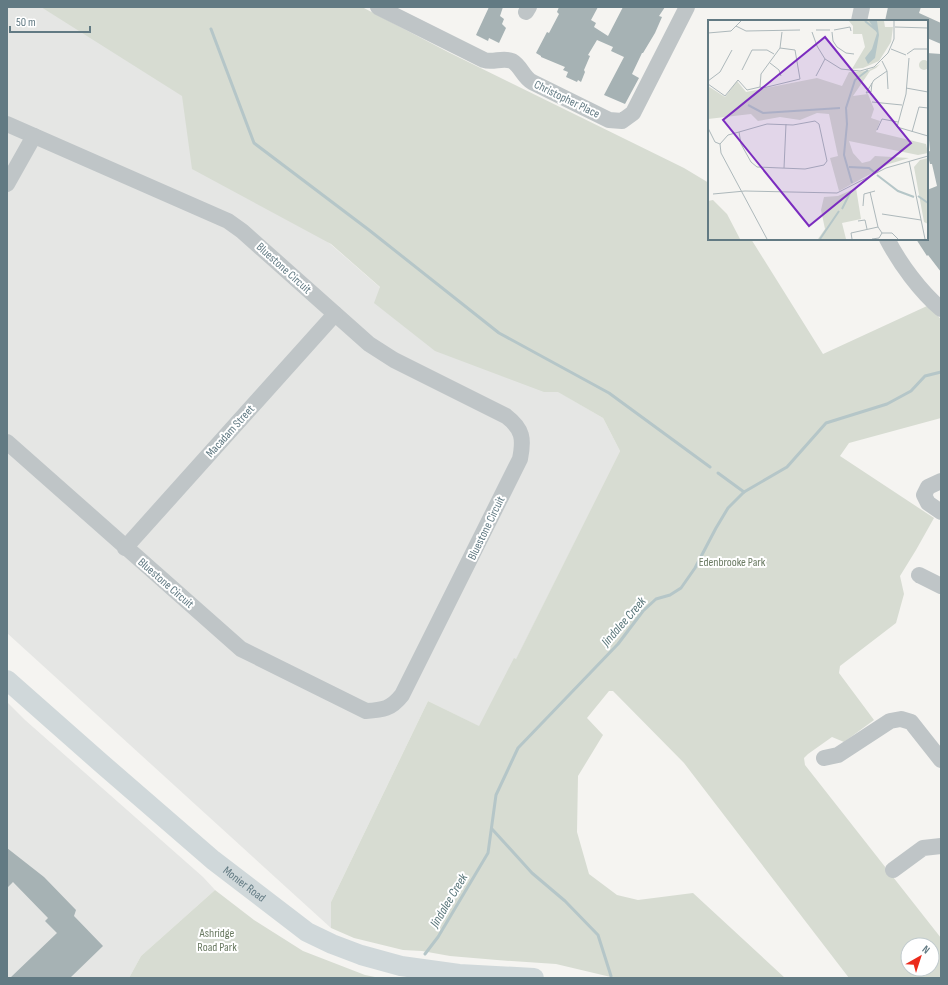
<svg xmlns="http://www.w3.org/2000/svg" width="948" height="985" viewBox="0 0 948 985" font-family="'Sofia Sans Condensed',sans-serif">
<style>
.built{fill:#e5e6e4}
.green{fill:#d7dcd2;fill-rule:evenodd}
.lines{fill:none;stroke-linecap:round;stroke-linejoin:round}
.stream{stroke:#b5c6c8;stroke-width:3}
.building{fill:#a6b2b4}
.minor{stroke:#bfc5c7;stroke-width:16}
.major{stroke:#d0d8da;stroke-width:20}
.labels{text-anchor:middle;stroke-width:4;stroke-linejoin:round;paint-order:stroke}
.street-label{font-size:12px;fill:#627a83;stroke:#fff}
.park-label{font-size:12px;fill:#6a7a62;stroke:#fff}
.water-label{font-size:13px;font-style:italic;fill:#59767a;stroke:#fff}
.inset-river{fill:none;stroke:#b5c6c8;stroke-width:2}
.inset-road{fill:none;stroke:#adb8bb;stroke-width:1}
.view{fill:#7b2cbf;fill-opacity:0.15;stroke:#7b2cbf;stroke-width:2}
.inset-edge{fill:none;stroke:#627a83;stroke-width:2}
</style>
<rect width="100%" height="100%" fill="#f5f4f1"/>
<g class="built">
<path d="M7 7H57L193 96 320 235 391 297 525 372 603 418 620 451 482 728 428 701 331 902V928L7 633Z"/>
<path d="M7 702 25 720 203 877 215 890 141 956 129 978H7Z"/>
</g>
<g class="green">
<path d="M41 7H362L448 52 684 168 709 183V239H751L823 354 927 306 941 319V418L849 443 840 456 934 518 916 550 900 576 904 594 896 623 840 666 839 673 874 720 844 742 832 737 808 754 804 758 805 765 941 938V978H849L684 763 613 691H609L587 718 603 735 578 776 577 832 589 874 617 895 638 900 693 893 785 978H615L556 964 497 960 450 956 422 951 403 950 354 938 331 928V902L428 701 479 726 514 658 516 659 620 451 603 418 558 392H544L435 351 374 303 380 287 331 244 192 169 182 96ZM908 945H932V969H908Z"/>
<path d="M215 890 254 920 303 951 365 975 380 978H129L141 956Z"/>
</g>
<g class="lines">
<g class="stream">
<path d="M211 29 254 143 369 230 499 333 609 393 710 467"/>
<path d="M718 473 744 492"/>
<path d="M492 829 532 873 565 901 598 935 611 976"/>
<path d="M425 954 438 937 488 853 496 795 518 748 618 644 643 611 656 599 670 595 681 588 695 568 716 528 728 508 744 492 787 467 826 423 887 404 911 391 925 376 941 372"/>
</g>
</g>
<g class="building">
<path d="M489 7H503L500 16 504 19 502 24 506 28 499 43 489 38 488 41 476 35Z"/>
<path d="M559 7H598L591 20 596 23 594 27 608 36 623 7H665L659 16 662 17 655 33 643 53H642L632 74 639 78 625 104 604 95 624 57 611 51 613 47 597 40 588 55 590 56 584 70 585 72 581 82 578 80 577 82 566 77 568 72 563 70 565 67 541 57V56L536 53 547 32 549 33 559 14 557 12Z"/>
<path d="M888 7H921L919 13 941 23V44L927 38V21H885Z"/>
<path d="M927 53 941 54V272L928 255 927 256 916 239H927V190L937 186 932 164H930L927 152 930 151 928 129H927Z"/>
<path d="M7 848 44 877 76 910 74 916 103 946 70 978H10L57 933 45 921 48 918 13 882 7 888Z"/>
</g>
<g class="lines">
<g class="minor">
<path d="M378 7 484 60C493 63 503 57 512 61 521 66 523 77 532 82L609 120 622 121 633 113 687 7"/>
<path d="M526 12 529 7"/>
<path d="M859 21 862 7"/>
<path d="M7 124 228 221 242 231 369 344 394 360 506 416C523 429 524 439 520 459L402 695C391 709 383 710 366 711L241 649 7 442"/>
<path d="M7 184 34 136"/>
<path d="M887 239C900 264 920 291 941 309"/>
<path d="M941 481 928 487 924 495 928 503 941 512"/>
<path d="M125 548 335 314"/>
<path d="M919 575 941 586"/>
<path d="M824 758 838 755 890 721 901 719 911 722 941 760"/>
<path d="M893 870 923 848 941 846"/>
</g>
<path class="major" id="s1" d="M7 680 101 763 213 860 307 932 332 944 361 955 401 966 459 974 534 978"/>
</g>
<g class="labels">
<g class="street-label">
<text transform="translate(567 99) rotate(26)" y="4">Christopher Place</text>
<text transform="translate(284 268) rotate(42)" y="4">Bluestone Circuit</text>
<text transform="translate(230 431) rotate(-48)" y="4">Macadam Street</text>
<text transform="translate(486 528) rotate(-64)" y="4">Bluestone Circuit</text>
<text transform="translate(166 583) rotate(41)" y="4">Bluestone Circuit</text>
<text dy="4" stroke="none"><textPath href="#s1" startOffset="313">Monier Road</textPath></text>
</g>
<g class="park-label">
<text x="732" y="566">Edenbrooke Park</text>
<text x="217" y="937">Ashridge<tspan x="217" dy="14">Road Park</tspan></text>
</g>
<g class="water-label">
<text transform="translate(623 621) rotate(-49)" y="5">Jindalee Creek</text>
<text transform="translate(448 900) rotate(-59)" y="5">Jindalee Creek</text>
</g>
</g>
<g transform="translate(708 20)">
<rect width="220" height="220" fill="#f5f4f1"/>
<path d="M141 1H176L177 7H185L183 22 171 41 155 48 144 49 157 27 154 14H145V6ZM211 45a5 5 0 1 1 10 0a5 5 0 1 1-10 0ZM172 44 168 48 162 51 145 76 160 74 166 89 163 98 172 101 168 112 218 124 220 133 210 135 141 121 145 133 154 143 162 141 167 136 201 138 181 144 131 171 122 138 130 136 121 94 109 93 92 100 72 97 50 101 43 94 0 99V66L17 77 29 61 38 72 109 58 134 66 141 52 159 51ZM220 138V204L216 202 206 147 212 140ZM148 168 153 199 134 203 138 219H110L117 209 113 190 116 177 130 176ZM5 180 19 194 32 219H0V181Z" fill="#d7dcd2"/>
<path d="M161 1H169L171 15 167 38 160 44 157 38 164 29 169 13Z" fill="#b5c6c8"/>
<path class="inset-river" d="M157 1 168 10M40 85 55 93 132 88M141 147 161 148 166 152M169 155 190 171 206 177M144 163 136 135 139 104 138 88 147 60 160 50M210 176 220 183M134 189 143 171M112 219 131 191"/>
<path class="inset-road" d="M28 6 38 11 92 10M187 7 220 8M108 10H122M126 10 142 7 143 11M104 12 109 26 117 39 133 49 152 51 166 47 180 33 186 19V1M124 12 125 21 129 27 138 33 146 34M0 13 23 11 33 1M183 29 198 35M199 34 206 29H220M201 38 198 74 189 107 220 116M62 43 71 50 73 56M34 50 44 30H59L66 34M179 51 180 69M108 56 117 39M0 61V64L17 76 30 60 39 70 52 67 53 54 72 28 74 12M0 61 12 52 24 30M164 63 163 72 158 73 166 60 179 51 174 41M52 67 55 68 92 59 87 30 72 28M198 68 220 72M164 82 194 85M0 108 7 122 12 124 13 133 59 219M169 110 174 99 190 102M204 112 211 87 220 88M12 124 20 115 31 112 59 104 85 105 107 101 111 104 119 141 116 145 97 149 49 147 43 142 33 124 31 112M201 141 217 219M76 148 78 104M162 172 170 207 174 213M5 174 37 171 129 173 178 148 220 136M155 186 156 174 167 171M174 194 213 200M150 201 157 200 159 209M174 213H184L190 219M144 219 143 213 170 207M164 219 171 218 174 213"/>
<path class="view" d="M117 17 203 123 101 206 15 100Z"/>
<rect width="220" height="220" class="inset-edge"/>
</g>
<rect width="948" height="985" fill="none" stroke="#627a83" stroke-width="16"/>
<g transform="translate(920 957) rotate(39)"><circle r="19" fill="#ffffff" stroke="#c0cacd"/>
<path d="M0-3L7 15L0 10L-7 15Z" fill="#eb2a1b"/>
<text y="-6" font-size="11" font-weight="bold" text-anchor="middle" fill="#627a83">N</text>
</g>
<path d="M10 26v6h80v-6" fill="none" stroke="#627a83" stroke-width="2"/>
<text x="16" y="26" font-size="12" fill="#627a83" stroke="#ffffff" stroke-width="3" paint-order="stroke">50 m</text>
</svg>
